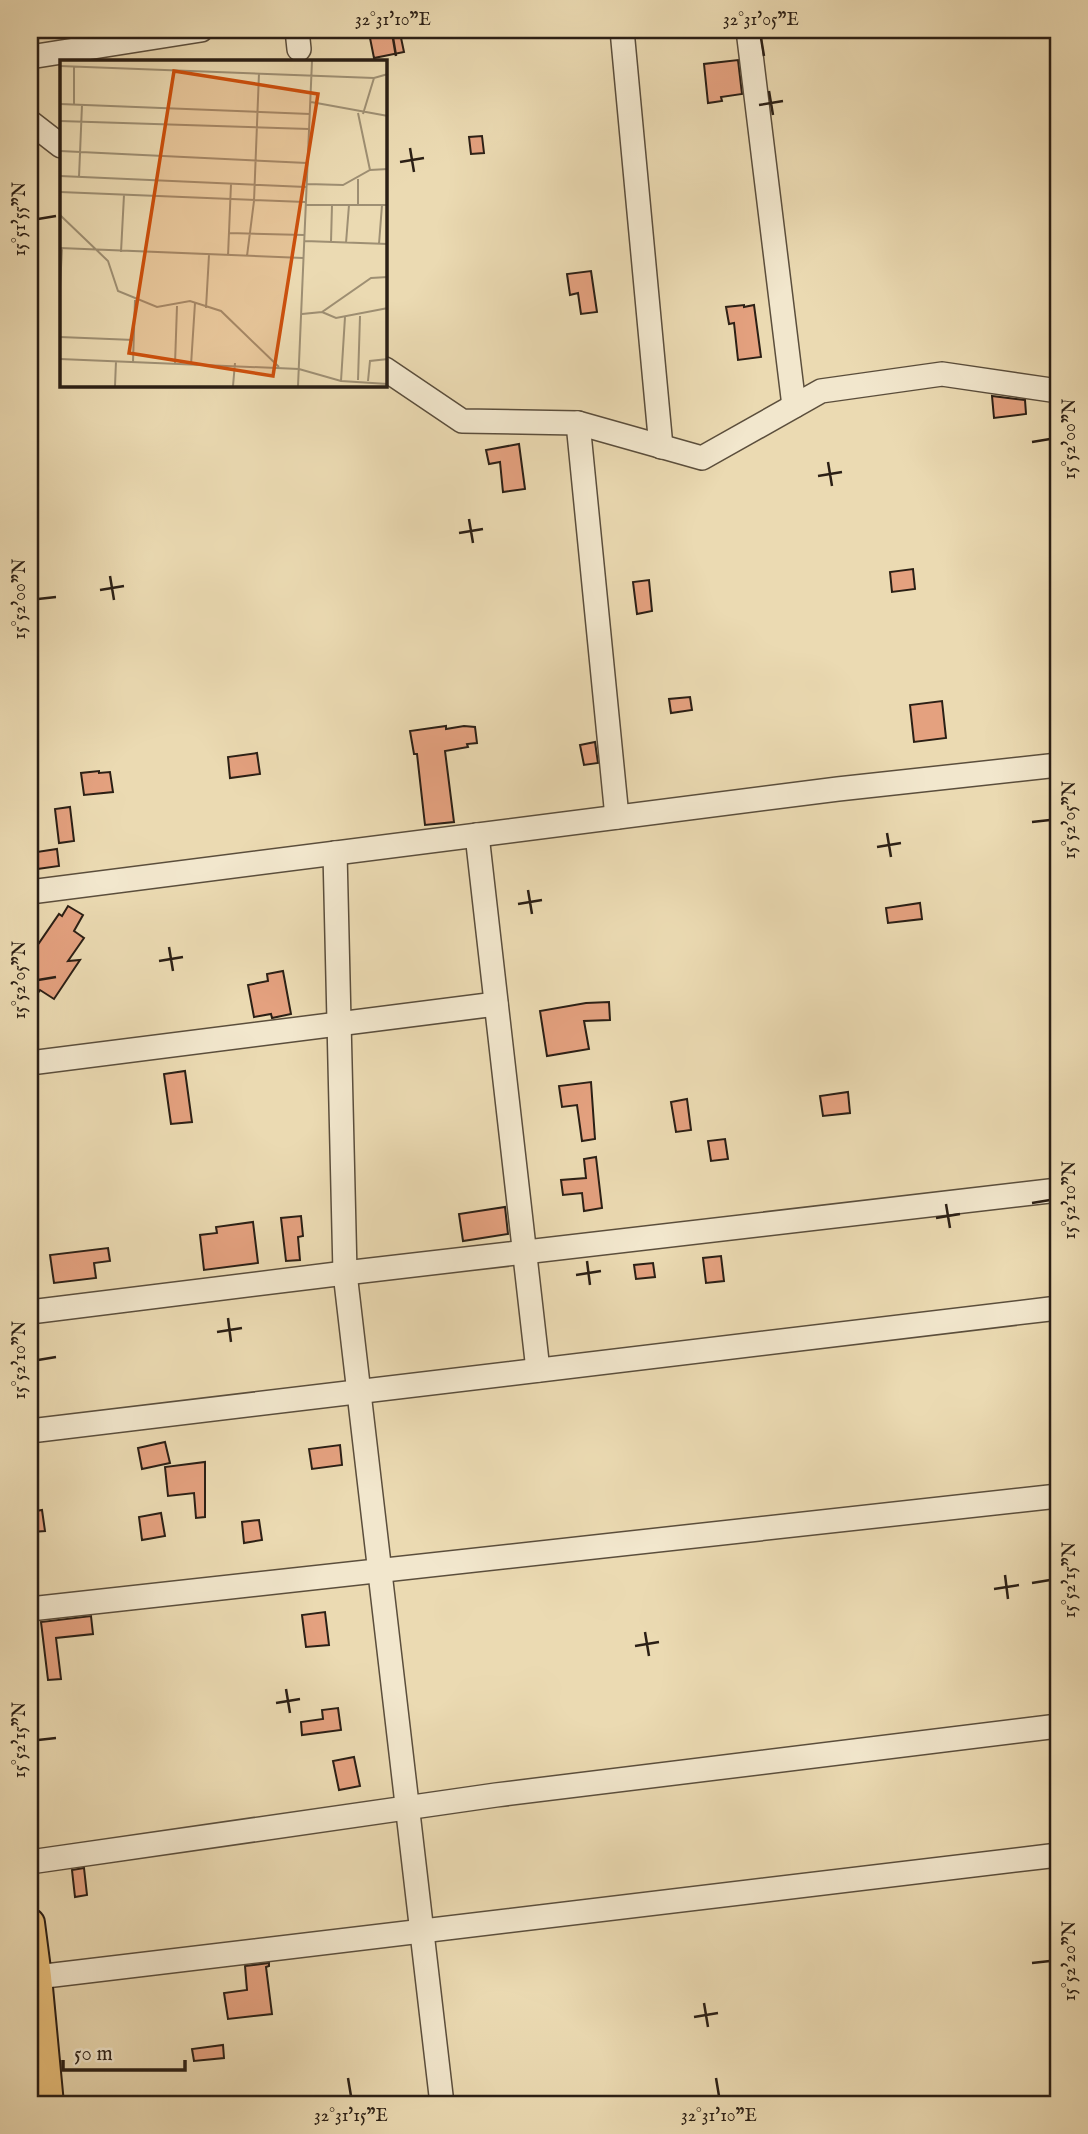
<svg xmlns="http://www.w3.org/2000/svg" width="1088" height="2134" viewBox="0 0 1088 2134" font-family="'IM FELL English',serif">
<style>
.building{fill:#e4a17f;stroke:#2b1f15;stroke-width:2}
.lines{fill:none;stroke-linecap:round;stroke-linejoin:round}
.minor-casing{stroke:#5b4e3c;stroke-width:26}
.major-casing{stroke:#2b1f15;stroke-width:32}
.minor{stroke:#f2e7cd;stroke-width:23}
.major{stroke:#e6bd79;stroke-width:28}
.ticks{fill:none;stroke:#2b1f15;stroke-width:2.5}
.inset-road{fill:none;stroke:#9e8f73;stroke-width:2}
.view{fill:#cc500d;fill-opacity:0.15;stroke:#cc500d;stroke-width:3.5}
.inset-edge{fill:none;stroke:#2b1f15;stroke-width:3.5}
.neatline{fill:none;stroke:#2b1f15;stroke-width:2.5}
.ticks-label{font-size:18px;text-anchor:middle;fill:#2b1f15}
</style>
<rect width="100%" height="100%" fill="#ebdab2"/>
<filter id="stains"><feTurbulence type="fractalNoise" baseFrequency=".00286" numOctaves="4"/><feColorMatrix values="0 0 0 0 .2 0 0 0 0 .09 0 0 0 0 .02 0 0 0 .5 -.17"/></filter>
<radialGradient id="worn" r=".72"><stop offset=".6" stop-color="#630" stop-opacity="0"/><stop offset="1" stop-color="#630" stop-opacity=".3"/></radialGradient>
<g class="building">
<path d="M400 33 404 52 374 58 370 38Z"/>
<path d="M738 60 742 94 721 97 722 101 708 103 704 64Z"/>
<path d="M482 136 484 153 471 154 469 137Z"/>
<path d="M591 271 597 312 581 314 578 293 570 295 567 274Z"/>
<path d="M744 305V307L754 305 761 357 738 360 734 323 729 324 726 307Z"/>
<path d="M992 396 1025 400 1026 414 994 418Z"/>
<path d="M519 444 525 489 503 492 500 462 489 464 486 450Z"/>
<path d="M913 569 915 589 892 592 890 572Z"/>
<path d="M649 580 652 611 637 614 633 582Z"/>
<path d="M690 697 692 710 671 713 669 699Z"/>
<path d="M942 701 946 738 914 742 910 705Z"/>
<path d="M446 726V729L464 726 475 727 477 743 467 744 468 747 445 751 454 822 425 825 417 754H414L410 731Z"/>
<path d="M595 742 598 763 584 765 580 745Z"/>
<path d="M257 753 260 774 230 778 228 757Z"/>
<path d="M99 771V773L110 772 113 792 84 795 81 773Z"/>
<path d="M70 807 74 841 59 843 55 809Z"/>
<path d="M57 849 59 866 30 870V853Z"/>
<path d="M920 903 922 919 888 923 886 908Z"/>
<path d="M68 906 83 915 74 931 84 938 68 961 80 960 54 999 40 990 30 1005V937L39 943 59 914 62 916Z"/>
<path d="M283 971 291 1014 272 1018 271 1014 254 1017 248 985 268 981 267 974Z"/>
<path d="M609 1002 610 1020 584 1021 589 1049 547 1056 540 1011 586 1003Z"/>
<path d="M185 1071 192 1122 171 1124 164 1074Z"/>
<path d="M591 1082 595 1139 582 1141 577 1105 562 1107 559 1086Z"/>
<path d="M848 1092 850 1113 823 1116 820 1096Z"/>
<path d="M687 1099 691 1130 676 1132 671 1102Z"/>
<path d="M725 1139 728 1159 711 1161 708 1141Z"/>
<path d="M596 1157 602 1208 584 1211 582 1193 563 1195 561 1180 586 1178 584 1159Z"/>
<path d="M505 1207 508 1234 463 1241 459 1214Z"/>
<path d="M301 1216 303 1236 298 1237 300 1260 286 1261 281 1218Z"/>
<path d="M253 1222 258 1263 204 1270 200 1235 217 1233 216 1227Z"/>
<path d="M108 1248 110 1261 94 1263 96 1278 54 1283 50 1255Z"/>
<path d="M721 1256 724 1281 706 1283 703 1258Z"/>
<path d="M653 1263 655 1277 636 1279 634 1265Z"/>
<path d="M165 1442 170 1463 142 1469 138 1448Z"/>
<path d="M340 1445 342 1465 312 1469 309 1449Z"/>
<path d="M205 1462V1517L196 1518 194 1493 168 1496 165 1467Z"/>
<path d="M42 1510 45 1531 32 1532 30 1512Z"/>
<path d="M161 1513 165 1536 142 1540 139 1517Z"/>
<path d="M259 1520 262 1540 244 1543 242 1522Z"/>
<path d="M325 1612 329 1645 306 1647 302 1615Z"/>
<path d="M91 1616 93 1634 56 1638 61 1679 48 1680 41 1622Z"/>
<path d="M338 1708 341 1730 302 1735 301 1722 323 1719 322 1710Z"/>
<path d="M354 1757 360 1786 339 1790 333 1761Z"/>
<path d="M84 1868 87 1895 75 1897 72 1870Z"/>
<path d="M269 1963V1966L266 1967 272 2014 228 2019 224 1993 247 1990 245 1966Z"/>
<path d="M223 2045 224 2058 194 2061 192 2049Z"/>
</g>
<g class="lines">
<g class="minor-casing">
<g id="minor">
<path d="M297 30 299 49"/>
<path d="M622 30 661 447"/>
<path d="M748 30 794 406"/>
<path d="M30 57 201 30"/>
<path d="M30 122 61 146"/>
<path d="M385 369 462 421 578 423 702 458 821 391 942 374 1058 391"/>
<path d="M578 423 617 817"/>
<path d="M477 835 538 1370"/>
<path d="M335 853 345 1273 442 2104"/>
<path d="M30 892 838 789 1058 765"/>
<path d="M30 1063 496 1004"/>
<path d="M30 1312 345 1273 1058 1190"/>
<path d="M30 1431 1058 1308"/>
<path d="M30 1609 1058 1496"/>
<path d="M30 1862 496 1795 1058 1726"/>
<path d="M37 1977 1058 1855"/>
</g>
</g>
<g class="major-casing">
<path id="major" d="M30 1923 37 1977 49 2104"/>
</g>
<use href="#minor" class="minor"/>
<use href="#major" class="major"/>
</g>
<path class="ticks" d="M393 38 396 56M761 38 764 56M769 91 773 115M759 105 783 101M410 148 414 172M400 162 424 158M38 219 56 216M1032 442 1050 439M828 462 832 486M818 476 842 472M469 519 473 543M459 533 483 529M110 576 114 600M100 590 124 586M38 599 56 597M1032 822 1050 820M887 833 891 857M877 847 901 843M528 890 532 914M518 904 542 900M169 947 173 971M159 961 183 957M38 980 56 977M1032 1203 1050 1200M946 1204 950 1228M936 1218 960 1214M587 1261 590 1285M576 1275 601 1271M228 1318 231 1342M217 1332 242 1328M38 1360 56 1357M1005 1575 1008 1599M1032 1583 1050 1580M994 1589 1019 1585M645 1632 649 1656M635 1646 659 1642M286 1689 290 1713M276 1703 300 1699M38 1740 56 1738M1032 1963 1050 1961M704 2003 708 2027M694 2017 718 2013M348 2078 351 2096M716 2078 719 2096"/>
<g transform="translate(60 60)">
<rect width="327" height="327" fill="#ebdab2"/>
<path class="inset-road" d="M0 6 314 18 328 14M251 42 328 56M0 44 250 54M14 45V7M298 53 310 110M303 54 314 18M0 61 249 69M0 91 247 103M0 116 246 127M19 117 22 45M298 119V145M247 124 283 125 310 110 328 109M0 132 245 142M246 145H328M0 155 48 201 58 231 97 247 130 241 161 251 219 307M169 173 244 175M245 181 328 184M271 182 272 145M286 183 289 145M319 184 322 145M0 188 243 198M61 192 64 135M168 196 171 124M187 196 194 141 199 13M0 227 2 188M146 248 149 195M262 252 276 258 328 248M242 254 262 252 311 218 328 217M0 277 74 280M0 299 239 309 281 321 328 324M73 302 75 240M115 304 117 246M131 305 135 243M298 320 300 256M281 321 285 257M308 321 310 301 328 299M55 326 56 301M173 326 175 303M238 326 252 1"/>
<path class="view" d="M114 11 258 34 213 316 69 293Z"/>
<rect width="327" height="327" class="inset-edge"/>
</g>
<rect width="1088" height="2134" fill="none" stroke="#ebdab2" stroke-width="77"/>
<path d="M63 2060v10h122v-10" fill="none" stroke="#2b1f15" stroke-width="3.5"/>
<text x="74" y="2060" font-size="21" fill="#2b1f15" stroke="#f2e7cd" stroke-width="5" paint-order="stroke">50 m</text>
<rect x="38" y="38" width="1012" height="2058" class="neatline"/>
<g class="ticks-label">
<text x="393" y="25">32°31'10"E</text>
<text x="761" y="25">32°31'05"E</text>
<text transform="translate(19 219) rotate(-90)" y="6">15°51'55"N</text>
<text transform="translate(1069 439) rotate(-90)" y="6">15°52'00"N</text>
<text transform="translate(19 599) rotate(-90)" y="6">15°52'00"N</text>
<text transform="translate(1069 820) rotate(-90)" y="6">15°52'05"N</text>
<text transform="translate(19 980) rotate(-90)" y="6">15°52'05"N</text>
<text transform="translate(1069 1200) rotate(-90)" y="6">15°52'10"N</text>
<text transform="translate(19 1360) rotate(-90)" y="6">15°52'10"N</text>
<text transform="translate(1069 1580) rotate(-90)" y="6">15°52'15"N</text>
<text transform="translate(19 1740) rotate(-90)" y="6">15°52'15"N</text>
<text transform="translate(1069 1961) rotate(-90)" y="6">15°52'20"N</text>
<text x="351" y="2121">32°31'15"E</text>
<text x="719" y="2121">32°31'10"E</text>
</g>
<rect width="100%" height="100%" filter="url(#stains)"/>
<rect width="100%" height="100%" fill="url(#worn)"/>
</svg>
